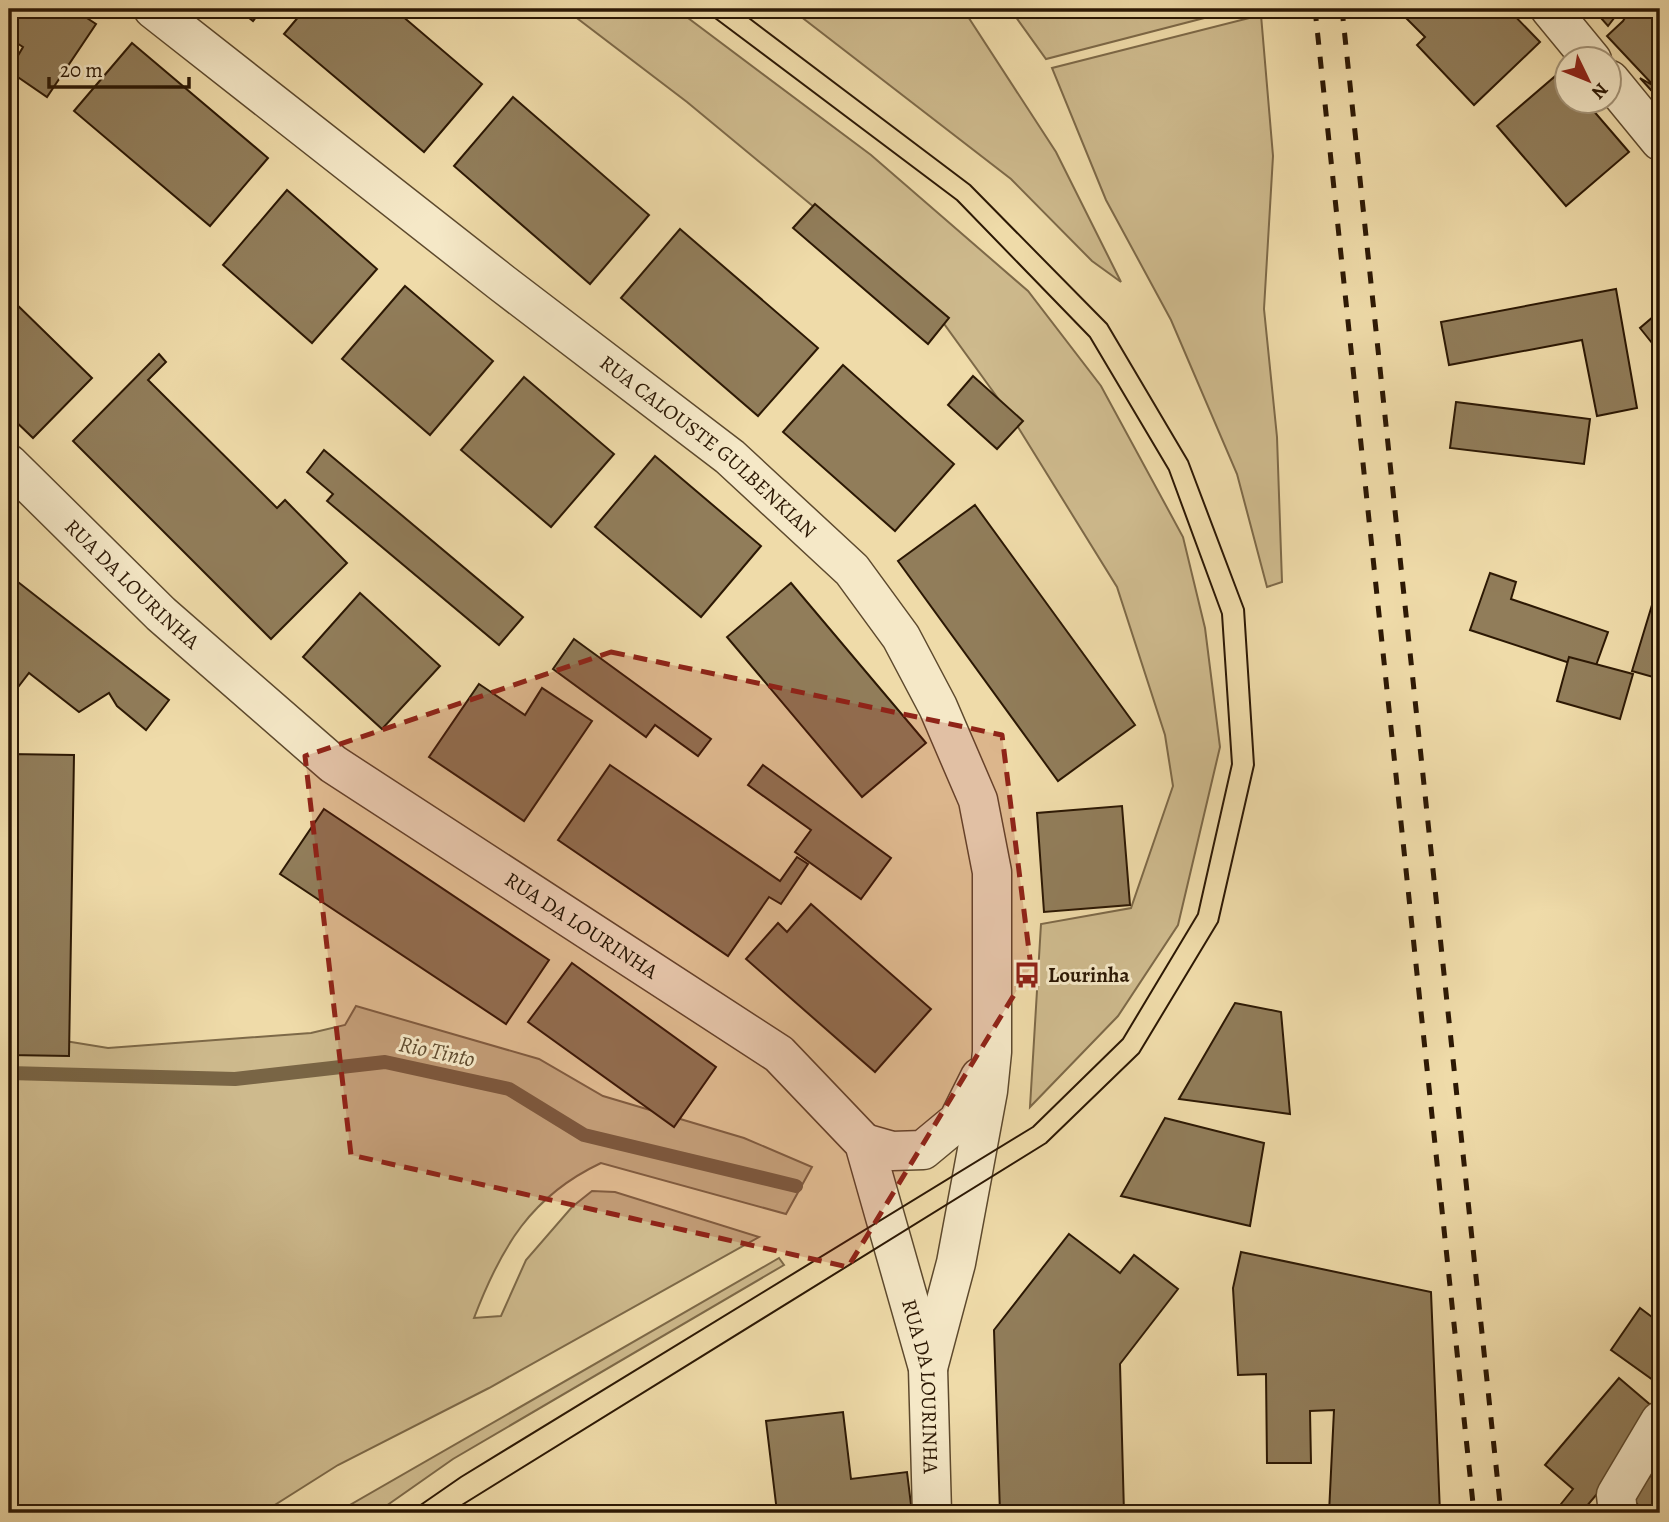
<svg xmlns="http://www.w3.org/2000/svg" width="1669" height="1522" viewBox="0 0 1669 1522" font-family="Alegreya,serif">
<style>
.green{fill:#ceba8d;stroke:#7d6948;stroke-width:2}
.lines{fill:none;stroke-linecap:round;stroke-linejoin:round}
.stream{stroke:#796545;stroke-width:14}
.building{fill:#917d5a;stroke:#2c1804;stroke-width:2}
.minor-casing{stroke:#5d492d;stroke-width:41}
.minor{stroke:#f5e8c7;stroke-width:38}
.tram{stroke:#2c1804;stroke-width:2}
.rail{stroke:#2c1804;stroke-width:5;stroke-dasharray:12 12;stroke-linecap:butt}
.marked{fill:#8f2418;fill-opacity:0.2;stroke:#8f2418;stroke-width:5;stroke-dasharray:14 9;stroke-linejoin:round}
.labels{text-anchor:middle;stroke-width:6;stroke-linejoin:round;paint-order:stroke}
.street-label{font-size:21px;fill:#2c1804;stroke:#f5e8c7}
.poi-label{font-size:21px;font-weight:bold;fill:#2c1804;stroke:#f5e8c7;text-anchor:start}
.water-label{font-size:23px;font-style:italic;fill:#604c30;stroke:#f5e8c7}
</style>
<rect width="100%" height="100%" fill="#efdba9"/>
<filter id="stains"><feTurbulence type="fractalNoise" baseFrequency=".00286" numOctaves="4"/><feColorMatrix values="0 0 0 0 .2 0 0 0 0 .09 0 0 0 0 .02 0 0 0 .5 -.17"/></filter>
<radialGradient id="worn" r=".72"><stop offset=".6" stop-color="#630" stop-opacity="0"/><stop offset="1" stop-color="#630" stop-opacity=".3"/></radialGradient>
<g class="green">
<path d="M565 9H676L871 155 1028 291 1101 386 1183 537 1205 628 1220 747 1178 925 1118 1016 1030 1107 1041 924 1131 908 1173 786 1165 735 1117 587 1013 419 939 317 890 270 687 102Z"/>
<path d="M791 9H963L1056 152 1121 282 1092 261 1011 179Z"/>
<path d="M1010 9H1239L1046 59Z"/>
<path d="M1261 15 1273 156 1264 309 1277 437 1282 582 1267 587 1237 474 1171 320 1106 200 1052 68Z"/>
<path d="M356 1006 539 1059 603 1096 744 1138 812 1167 786 1214 601 1163C531 1196 501 1247 474 1318L501 1316 526 1260 572 1207 592 1191 615 1192 759 1237 489 1388 338 1465 262 1513H9V1045L59 1040 108 1048 311 1033 345 1025Z"/>
<path d="M779 1258 784 1265 453 1459 376 1513H336Z"/>
</g>
<g class="lines">
<path class="stream" d="M9 1073 235 1079 385 1062 509 1089 584 1135 796 1186"/>
</g>
<g class="building">
<path d="M9 9H73L96 24 47 97 9 71 23 47 9 38Z"/>
<path d="M238 9H263L253 21Z"/>
<path d="M305 9H394L482 84 424 152 284 34Z"/>
<path d="M1415 9H1508L1540 42 1474 105 1417 45 1425 37 1406 18Z"/>
<path d="M1593 9H1621L1608 26Z"/>
<path d="M1630 9H1660V100L1640 78 1654 86 1607 36 1623 21Z"/>
<path d="M132 43 268 158 210 226 74 111Z"/>
<path d="M1560 72 1568 81V102H1586L1629 152 1566 206 1497 126Z"/>
<path d="M513 97 649 215 590 284 454 166Z"/>
<path d="M287 190 377 269 312 343 223 265Z"/>
<path d="M815 204 949 318 928 344 793 228Z"/>
<path d="M680 229 818 348 758 416 621 298Z"/>
<path d="M405 286 493 361 430 435 342 359Z"/>
<path d="M1616 289 1637 408 1597 416 1582 340 1449 365 1441 322Z"/>
<path d="M9 297 92 378 33 438 9 415Z"/>
<path d="M1660 311V353L1640 328Z"/>
<path d="M159 354 166 362 148 380 277 508 285 500 347 563 271 639 73 441Z"/>
<path d="M843 365 954 464 895 531 783 432Z"/>
<path d="M973 376 1023 421 997 449 948 405Z"/>
<path d="M524 377 614 454 551 527 461 450Z"/>
<path d="M1456 402 1590 419 1584 464 1450 448Z"/>
<path d="M324 450 523 617 499 645 327 501 333 494 307 472Z"/>
<path d="M655 456 761 546 701 617 595 527Z"/>
<path d="M975 505 1135 725 1058 781 898 561Z"/>
<path d="M1490 573 1516 582 1511 599 1608 632 1594 671 1470 630Z"/>
<path d="M9 575 169 700 146 730 117 706 109 693 79 712 29 673 12 695 9 693Z"/>
<path d="M791 583 926 743 862 797 727 637Z"/>
<path d="M360 593 440 666 382 729 303 657Z"/>
<path d="M1655 595 1660 597V679L1632 671Z"/>
<path d="M574 639 711 739 698 756 655 725 646 737 553 669Z"/>
<path d="M1569 657 1633 674 1620 719 1557 701Z"/>
<path d="M479 684 525 715 542 688 592 721 524 821 429 757Z"/>
<path d="M9 754 74 755 69 1056 9 1055Z"/>
<path d="M610 765 780 881 797 857 808 864 781 904 769 897 728 956 558 840Z"/>
<path d="M763 765 891 858 861 899 795 852 811 830 748 785Z"/>
<path d="M1122 806 1130 905 1044 912 1037 813Z"/>
<path d="M324 809 549 960 506 1024 280 874Z"/>
<path d="M811 904 931 1009 875 1072 746 959 778 923 787 932Z"/>
<path d="M572 963 716 1067 674 1127 528 1022Z"/>
<path d="M1235 1003 1281 1012 1290 1114 1179 1099Z"/>
<path d="M1165 1118 1264 1143 1250 1226 1121 1196Z"/>
<path d="M1069 1234 1120 1273 1134 1255 1178 1289 1120 1364 1124 1513H1000L994 1330Z"/>
<path d="M1241 1252 1431 1292 1440 1513H1329L1334 1410 1310 1411 1311 1463H1267L1266 1374 1238 1375 1233 1288Z"/>
<path d="M1640 1308 1660 1323V1385L1611 1350Z"/>
<path d="M1619 1378 1660 1413V1419L1581 1513H1572L1561 1504 1573 1489 1545 1465Z"/>
<path d="M843 1412 851 1479 907 1472 912 1513H768L777 1512 766 1421Z"/>
<path d="M1660 1466V1513H1646L1630 1497Z"/>
</g>
<g class="lines">
<g class="minor-casing">
<g id="minor">
<path id="s1" d="M153 9 502 283 730 457 852 570 901 637 938 707 978 800 992 872V1052L988 1091 956 1263 928 1368"/>
<path d="M1550 9 1592 60"/>
<path d="M1610 80 1660 141"/>
<path id="s2" d="M9 464 161 614 333 764 779 1054 864 1143 928 1368 932 1513"/>
<path d="M864 1143 892 1151 923 1150 958 1121 980 1077"/>
<path d="M1618 1513 1616 1495 1660 1421"/>
</g>
</g>
<use href="#minor" class="minor"/>
<g class="tram">
<path d="M409 1513 461 1477 1033 1127 1123 1039 1198 914 1232 764 1222 614 1169 470 1090 337 957 200 703 9"/>
<path d="M449 1513 1046 1143 1139 1053 1218 922 1254 765 1244 609 1188 461 1107 324 970 185 737 9"/>
</g>
<g class="rail">
<path d="M1315 9 1474 1513"/>
<path d="M1342 9 1501 1513"/>
</g>
</g>
<path class="marked" d="M611 652 1002 735 1031 967 848 1267 351 1155 305 756Z"/>
<defs>
<g id="bus-bare" transform="scale(2.1)"><path d="M-5-6H5V4H4V6H2V4H-2V6H-4V4H-5ZM-3.5-4V0h7V-4ZM-3.5 1.2v1.5H-2V1.2ZM2 1.2v1.5H3.5V1.2Z" fill="#8f2418" stroke="#f5e8c7" stroke-width="2.5" paint-order="stroke"/></g>
</defs>
<g fill-rule="evenodd">
<use href="#bus-bare" x="1027" y="975"/>
</g>
<g class="labels">
<g class="street-label">
<text dy="7" stroke="none"><textPath href="#s1" startOffset="707">RUA CALOUSTE GULBENKIAN</textPath></text>
<text dy="7" stroke="none"><textPath href="#s2" startOffset="172">RUA DA LOURINHA</textPath></text>
<text dy="7" stroke="none"><textPath href="#s2" startOffset="738">RUA DA LOURINHA</textPath></text>
<text dy="7" stroke="none"><textPath href="#s2" startOffset="1348">RUA DA LOURINHA</textPath></text>
</g>
<g class="poi-label">
<text x="1048" y="982">Lourinha</text>
</g>
<g class="water-label">
<text transform="translate(437 1051) rotate(12)" y="8">Rio Tinto</text>
</g>
</g>
<rect width="1669" height="1522" fill="none" stroke="#efdba9" stroke-width="35"/>
<rect x="10" y="10" width="1648" height="1501" fill="none" stroke="#2c1804" stroke-width="3.5"/>
<rect x="18" y="18" width="1634" height="1487" fill="none" stroke="#2c1804" stroke-width="2"/>
<g transform="translate(1588 80) rotate(133)"><circle r="33" fill="#f5e8c7" stroke="#a59579" stroke-width="2"/>
<path d="M0-5L12 26L0 18L-12 26Z" fill="#8f2418"/>
<text y="-10" font-size="19" font-weight="bold" text-anchor="middle" fill="#2c1804">N</text>
</g>
<path d="M49 77v10h140v-10" fill="none" stroke="#2c1804" stroke-width="3.5"/>
<text x="60" y="77" font-size="21" fill="#2c1804" stroke="#f5e8c7" stroke-width="5" paint-order="stroke">20 m</text>
<rect width="100%" height="100%" filter="url(#stains)"/>
<rect width="100%" height="100%" fill="url(#worn)"/>
</svg>
